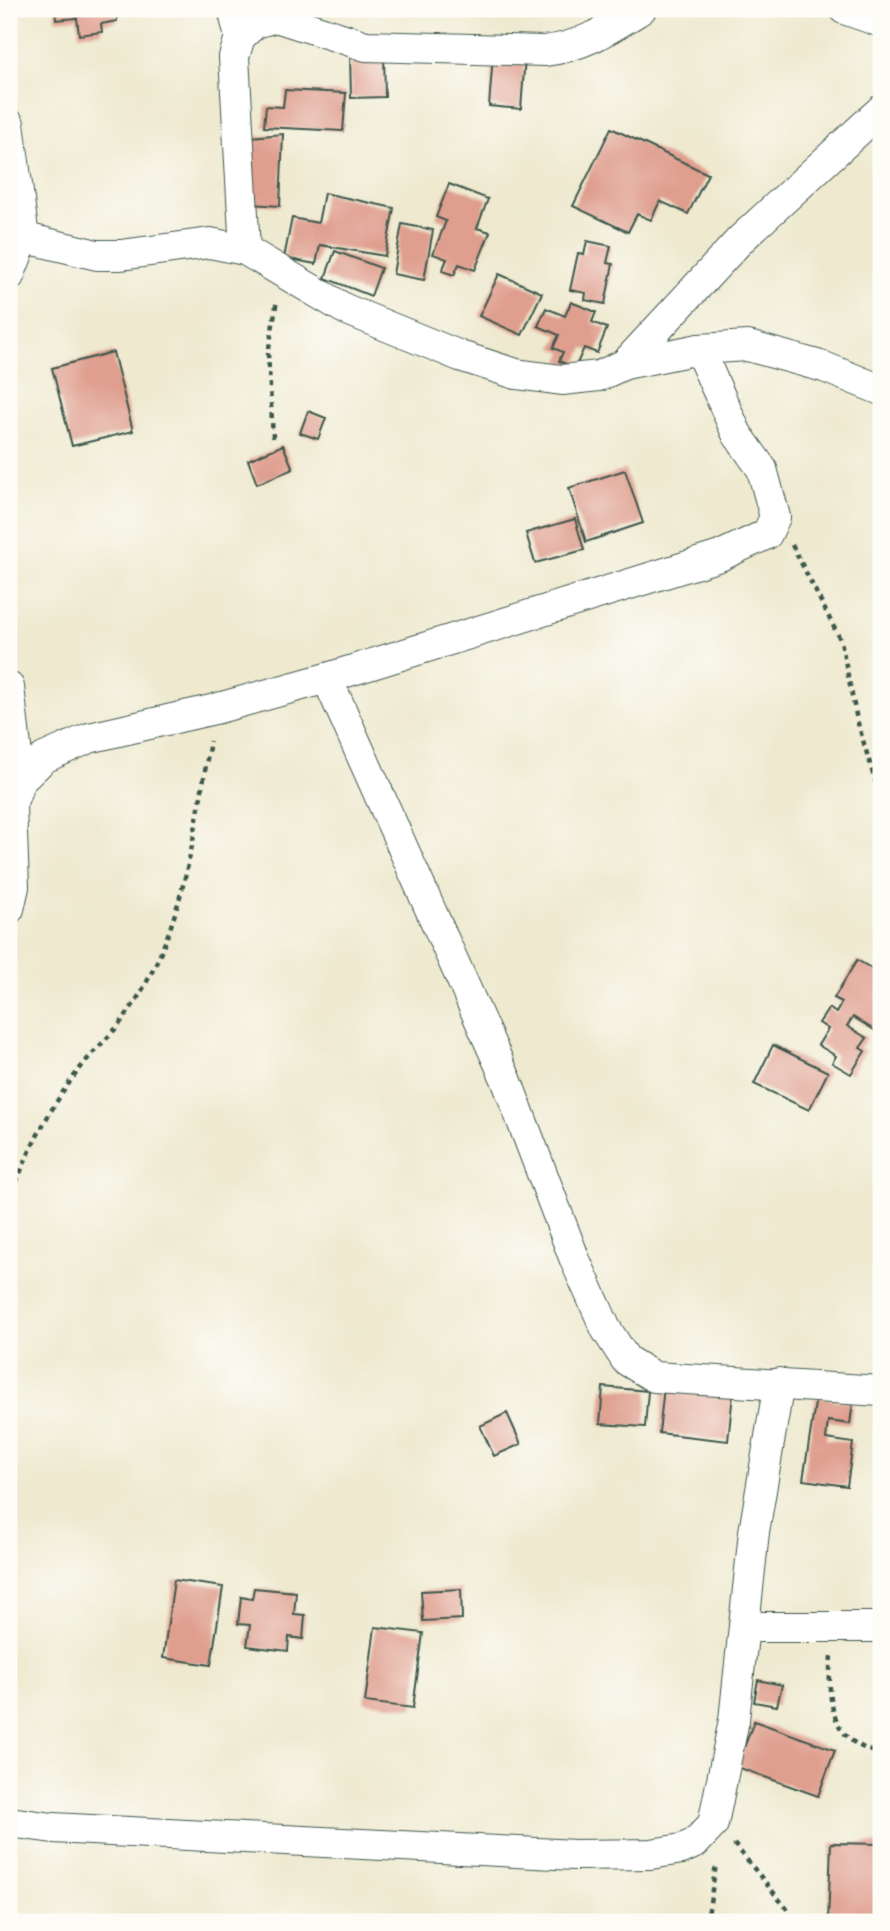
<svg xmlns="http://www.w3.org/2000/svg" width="890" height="1931" viewBox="0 0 890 1931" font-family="'Libre Caslon Text',serif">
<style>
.building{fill:#df9e8e}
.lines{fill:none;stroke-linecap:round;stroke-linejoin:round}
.minor-casing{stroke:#3e574b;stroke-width:32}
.path{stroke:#3e574b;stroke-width:4.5;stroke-dasharray:5 5;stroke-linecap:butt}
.minor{stroke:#fff;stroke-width:30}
</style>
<rect width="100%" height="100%" fill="#fdfcf7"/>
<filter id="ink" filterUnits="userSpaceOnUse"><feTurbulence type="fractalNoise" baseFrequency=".0143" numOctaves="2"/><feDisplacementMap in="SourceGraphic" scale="14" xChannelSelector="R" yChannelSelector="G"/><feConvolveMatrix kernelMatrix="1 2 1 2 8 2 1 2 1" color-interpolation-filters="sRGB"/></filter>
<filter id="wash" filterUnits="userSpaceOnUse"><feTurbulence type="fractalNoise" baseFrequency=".00686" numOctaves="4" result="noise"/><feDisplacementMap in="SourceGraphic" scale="28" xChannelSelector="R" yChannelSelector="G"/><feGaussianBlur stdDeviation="1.57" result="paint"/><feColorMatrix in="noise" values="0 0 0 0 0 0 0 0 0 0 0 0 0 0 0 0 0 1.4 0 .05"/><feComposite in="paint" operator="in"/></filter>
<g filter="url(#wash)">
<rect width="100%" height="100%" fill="#eee9cf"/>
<g id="blocks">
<g class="building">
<path d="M55 9H116L117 21 101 24 102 32 79 35 77 18 56 20Z"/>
<path d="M384 53 385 97 351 98 350 54Z"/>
<path d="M493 55 525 57 521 109 489 106Z"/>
<path d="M285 90 346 93 343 131 264 127 266 106 283 107Z"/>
<path d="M611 128 708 174 688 214 660 201 651 220 637 214 628 232 573 206Z"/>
<path d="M283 134 280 206 252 204 251 137Z"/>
<path d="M449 184 488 199 477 228 490 232 475 270 459 264 454 275 442 271 447 259 433 254 446 221 436 217Z"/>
<path d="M324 193 394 208 385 256 320 245 316 264 284 258 292 218 318 223Z"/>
<path d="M402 224 433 230 424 280 393 274Z"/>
<path d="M587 241 611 246 607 263 613 264 605 304 585 300 586 293 570 290 578 253 584 254Z"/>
<path d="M335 251 381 268 371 296 325 278Z"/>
<path d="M499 274 542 293 522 335 479 316Z"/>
<path d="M571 302 596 312 592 322 607 328 597 353 584 348 575 368 559 361 563 352 553 348 559 335 538 326 546 308 565 316Z"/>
<path d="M113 352 133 431 72 446 52 368Z"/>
<path d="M308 411 326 418 318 439 300 433Z"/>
<path d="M283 445 293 469 257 484 248 460Z"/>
<path d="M625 470 643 523 586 542 569 488Z"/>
<path d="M575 519 584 550 535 563 526 533Z"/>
<path d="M857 960 881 974V1034L853 1017 847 1026 867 1038 860 1048 865 1051 851 1074 832 1063 836 1056 818 1045 828 1029 819 1023 829 1008 836 1013 842 1002 834 998Z"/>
<path d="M773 1045 828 1072 809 1110 754 1084Z"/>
<path d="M603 1387 648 1391 645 1427 600 1424Z"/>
<path d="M664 1387 733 1394 728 1441 659 1433Z"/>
<path d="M816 1397 853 1402 850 1424 828 1421 826 1439 853 1443 847 1486 803 1480Z"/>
<path d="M507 1413 521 1444 494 1456 480 1426Z"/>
<path d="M174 1580 223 1587 211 1665 163 1658Z"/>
<path d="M254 1588 296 1592 294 1614 305 1615 303 1639 289 1637 288 1651 247 1646 250 1625 238 1624 241 1597 252 1599Z"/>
<path d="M461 1589 462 1619 423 1621 421 1591Z"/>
<path d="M375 1627 423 1633 413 1708 365 1702Z"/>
<path d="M758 1680 782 1685 777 1706 754 1702Z"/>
<path d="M754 1721 835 1750 818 1796 737 1767Z"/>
<path d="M831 1843 881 1844V1922H828Z"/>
</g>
</g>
</g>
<g filter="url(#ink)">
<use href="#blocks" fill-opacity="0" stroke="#3e574b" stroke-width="2"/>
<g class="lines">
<g class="minor-casing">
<g id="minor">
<path d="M233 9 240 37"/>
<path d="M844 9 881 22"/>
<path d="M9 124 24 238 9 276"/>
<path d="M9 234 97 255H121L210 243 245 250 345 309 460 356 516 374 562 380 599 376 625 364 741 239 881 110"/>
<path d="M245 250 234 57 240 37 255 23 276 17 366 46 544 51C582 47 609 29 641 9"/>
<path d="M625 364 699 349 748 346 824 367 881 390"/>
<path d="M327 678 506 1079 575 1260 606 1329 626 1360 654 1377 881 1391"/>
<path d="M9 687 20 781"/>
<path d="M9 909 14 887 11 805 20 781 44 758 89 738 215 709 327 678 720 556 767 534 775 517 762 469 737 434 699 349"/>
<path d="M744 1627H881"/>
<path d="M9 1822 53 1828 575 1855 651 1854 682 1849 695 1843 713 1824 734 1720 754 1532 779 1383"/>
</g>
</g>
<g class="path">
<path d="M273 438 268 354 277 300"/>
<path d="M792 545 841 641 857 720 881 801"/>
<path d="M9 1201C27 1153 49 1107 82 1066 95 1049 112 1035 124 1018 183 938 194 835 210 741"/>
<path d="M831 1656C827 1699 830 1744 881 1753"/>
<path d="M734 1844 787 1909 794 1922"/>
<path d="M707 1922 716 1864"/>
</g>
<use href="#minor" class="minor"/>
</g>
</g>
<rect width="890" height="1931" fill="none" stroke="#fdfcf7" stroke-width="35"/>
</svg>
